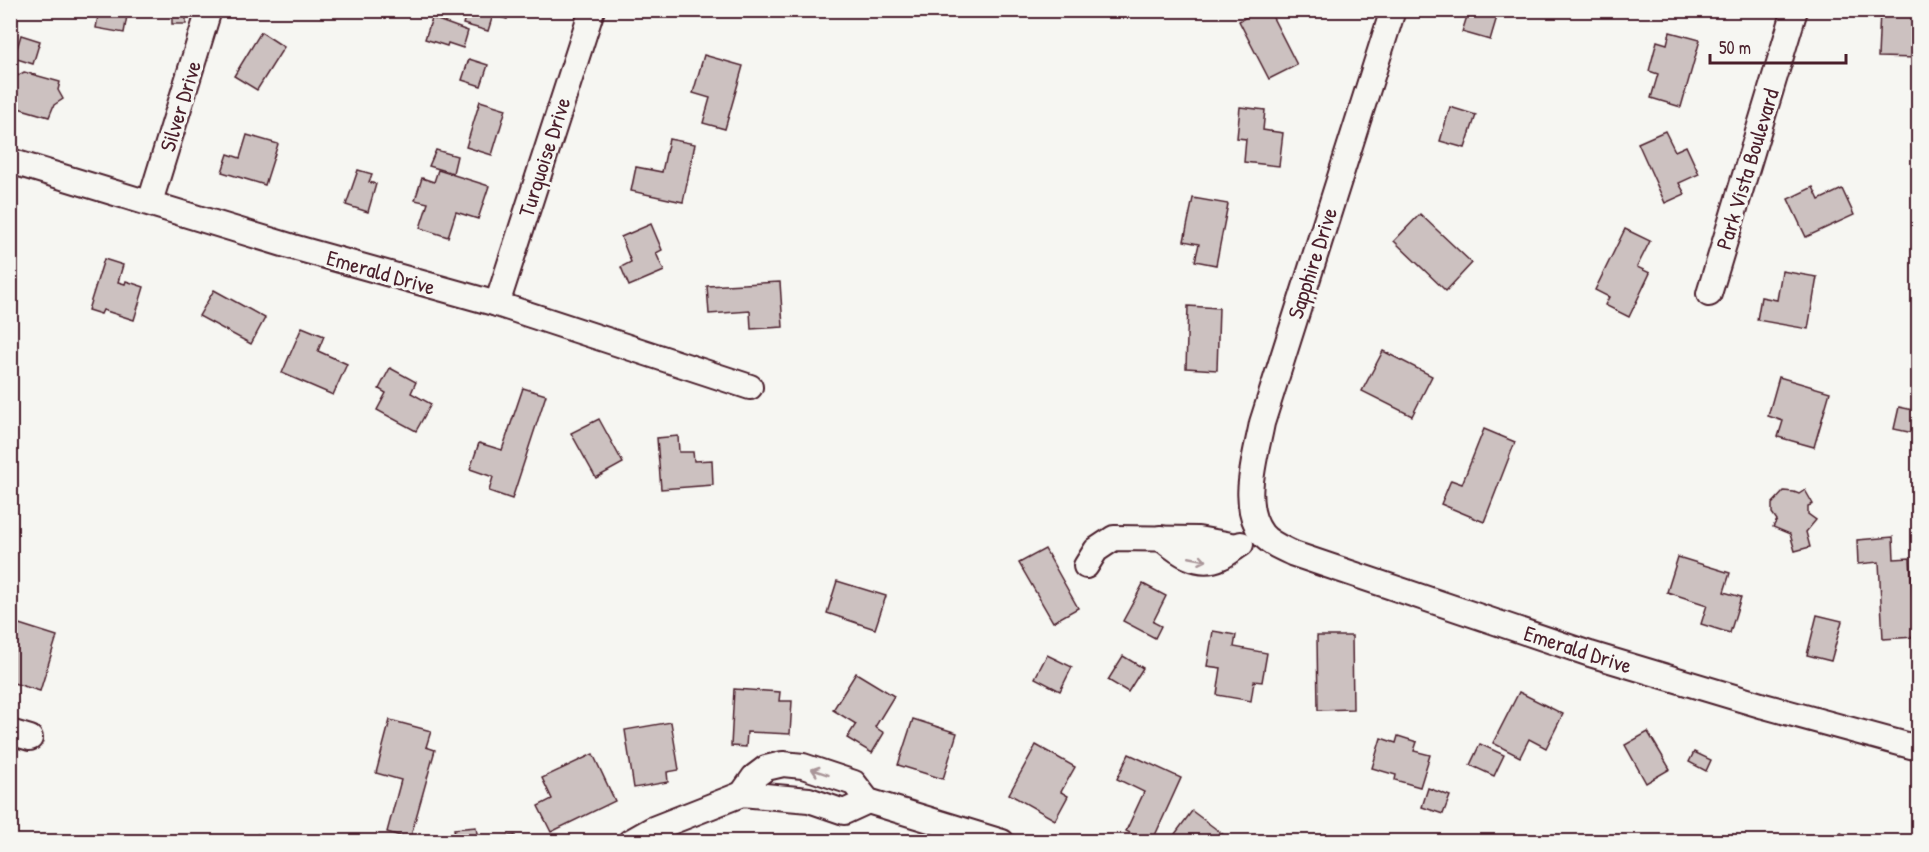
<svg xmlns="http://www.w3.org/2000/svg" width="1929" height="852" viewBox="0 0 1929 852" font-family="'Patrick Hand',sans-serif">
<style>
.building{fill:#ccc1c0;stroke:#4a1f2b;stroke-width:1.5}
.lines{fill:none;stroke-linecap:round;stroke-linejoin:round}
.minor-casing{stroke:#4a1f2b;stroke-width:28}
.minor{stroke:#f6f6f2;stroke-width:24}
.oneway{stroke:#a99598}
.labels{text-anchor:middle;stroke-width:6;stroke-linejoin:round;paint-order:stroke}
.street-label{font-size:22px;fill:#4a1f2b;stroke:#f6f6f2}
</style>
<rect width="100%" height="100%" fill="#f6f6f2"/>
<filter id="ink" filterUnits="userSpaceOnUse"><feTurbulence type="fractalNoise" baseFrequency=".0167" numOctaves="2"/><feDisplacementMap in="SourceGraphic" scale="12" xChannelSelector="R" yChannelSelector="G"/><feConvolveMatrix kernelMatrix="1 2 1 2 8 2 1 2 1" color-interpolation-filters="sRGB"/></filter>
<g filter="url(#ink)">
<g class="building">
<path d="M99 10H128L124 33 96 28Z"/>
<rect x="172" y="10" width="14" height="14"/>
<path d="M467 10H509L507 19 493 15 488 31 463 24Z"/>
<path d="M1259 10H1269L1297 65 1269 79 1239 21Z"/>
<path d="M1469 10H1499L1490 40 1462 32Z"/>
<path d="M1880 10H1918L1917 58 1878 57Z"/>
<path d="M432 18 468 31 463 48 448 43 447 46 425 39Z"/>
<path d="M261 32 284 47 257 90 234 76Z"/>
<path d="M1670 32 1700 40 1681 107 1651 98 1658 74 1649 71 1657 41 1667 44Z"/>
<path d="M21 35 40 41 33 64 14 58Z"/>
<path d="M704 55 743 66 725 129 703 123 710 98 693 93Z"/>
<path d="M469 59 488 65 481 86 462 80Z"/>
<path d="M24 72 60 82 58 90 63 99 54 105 49 117 15 107 10 100V80Z"/>
<path d="M480 101 506 109 492 155 466 147Z"/>
<path d="M1240 107 1265 110 1263 130 1283 133 1279 166 1244 162 1246 139 1237 138Z"/>
<path d="M1450 107 1476 115 1465 148 1440 141Z"/>
<path d="M1665 131 1675 151 1686 146 1699 174 1679 183 1685 194 1665 203 1638 143Z"/>
<path d="M247 135 278 144 265 185 222 172 228 154 240 158Z"/>
<path d="M669 139 695 144 683 202 631 191 636 167 662 172Z"/>
<path d="M436 150 457 156 453 173 429 166Z"/>
<path d="M358 170 372 174 369 182 376 184 368 212 346 205Z"/>
<path d="M438 170 489 186 478 219 456 212 448 237 420 228 428 203 415 200 422 178 434 182Z"/>
<path d="M1813 187 1819 200 1842 189 1854 215 1806 237 1788 199Z"/>
<path d="M1193 198 1228 204 1216 265 1195 261 1199 244 1184 241Z"/>
<path d="M1420 214 1472 263 1446 291 1394 241Z"/>
<path d="M651 224 662 250 656 253 664 271 629 286 621 267 631 262 621 237Z"/>
<path d="M1625 229 1650 241 1637 267 1650 273 1629 317 1605 305 1609 297 1595 290Z"/>
<path d="M104 259 123 265 118 282 125 284 126 281 144 287 134 320 103 310 101 314 88 310Z"/>
<path d="M1782 271 1817 277 1808 329 1757 320 1761 297 1777 300Z"/>
<path d="M780 282 783 327 751 329 750 311 709 314 707 286Z"/>
<path d="M214 290 265 318 251 344 199 316Z"/>
<path d="M1188 306 1219 308 1217 370 1186 368Z"/>
<path d="M302 327 324 336 318 351 347 364 333 395 282 373Z"/>
<path d="M1383 351 1432 376 1412 416 1362 391Z"/>
<path d="M390 368 416 382 411 393 431 404 416 431 377 410 386 393 379 389Z"/>
<path d="M1779 377 1830 392 1814 447 1778 437 1783 421 1768 416Z"/>
<path d="M523 388 546 395 512 499 489 491 493 477 470 469 479 443 502 450Z"/>
<path d="M1899 407 1918 411V434L1894 429Z"/>
<path d="M599 419 623 463 596 478 571 433Z"/>
<path d="M1484 429 1515 442 1484 522 1441 504 1451 480 1462 484Z"/>
<path d="M678 436 679 452H693L694 461 712 460 713 485 661 489 657 438Z"/>
<path d="M1805 490 1813 504 1808 506V514L1816 520 1806 532 1810 547 1795 551 1790 534 1773 527 1777 520 1772 513V504L1784 491 1794 492 1799 494Z"/>
<path d="M1893 537 1894 559 1910 558 1915 637 1883 639 1879 562 1858 564 1857 540Z"/>
<path d="M1045 549 1078 608 1053 622 1019 563Z"/>
<path d="M1678 557 1730 573 1724 592 1741 597 1730 633 1701 624 1707 605 1667 592Z"/>
<path d="M837 581 886 596 875 629 827 613Z"/>
<path d="M1143 584 1166 596 1153 622 1161 626 1155 638 1123 621Z"/>
<path d="M1817 615 1842 621 1831 661 1807 655Z"/>
<path d="M16 623 57 636 40 691 10 682V642Z"/>
<path d="M1213 631 1236 635 1234 647 1267 653 1262 682 1254 681 1251 701 1217 695 1221 668 1207 666Z"/>
<path d="M1317 636H1352L1353 709 1318 710Z"/>
<path d="M1047 655 1072 667 1060 691 1035 678Z"/>
<path d="M1123 656 1143 668 1128 692 1108 680Z"/>
<path d="M856 673 894 696 875 727 884 733 872 753 847 738 856 724 833 710Z"/>
<path d="M734 689 780 692 779 701H792L790 734 747 732 746 747 731 746Z"/>
<path d="M1519 692 1563 714 1546 748 1529 739 1520 757 1493 743Z"/>
<path d="M913 719 957 733 943 779 898 765Z"/>
<path d="M390 720 431 731 426 747 435 750 410 839 387 832 401 780 376 773Z"/>
<path d="M671 722 679 770 667 772 668 782 634 788 625 730Z"/>
<path d="M1648 732 1670 769 1646 783 1625 745Z"/>
<path d="M1398 736 1417 742 1414 751 1430 755 1420 787 1395 780 1396 775 1372 768 1381 738 1396 743Z"/>
<path d="M1480 744 1504 755 1494 776 1470 765Z"/>
<path d="M1036 745 1075 767 1061 792 1068 796 1055 820 1009 794Z"/>
<path d="M1694 752 1711 760 1706 771 1689 762Z"/>
<path d="M593 754 615 801 551 832 538 806 552 799 542 778Z"/>
<path d="M1129 754 1181 778 1152 842H1147L1126 831 1144 792 1117 779Z"/>
<path d="M1428 788 1450 796 1443 814 1422 807Z"/>
<path d="M1192 811 1232 841 1231 842H1169Z"/>
<path d="M476 827 478 840 515 835V842H456L454 829Z"/>
<path d="M1841 833 1856 842H1837Z"/>
<path d="M258 834 261 842H237Z"/>
</g>
<g class="lines">
<g class="minor-casing">
<g id="minor">
<path d="M1393 10 1262 423C1256 456 1239 504 1262 534 1270 544 1284 549 1294 554L1590 654 1764 706 1918 748"/>
<path d="M10 161 293 247 497 304 750 387"/>
<path d="M150 202 209 10"/>
<path d="M1709 294 1795 10"/>
<path d="M497 304 592 10"/>
<path d="M1161 538C1178 552 1198 568 1221 557 1228 554 1234 548 1241 544"/>
<path d="M1086 566 1096 550 1114 538 1198 539 1237 546"/>
<path d="M10 732 30 738"/>
<path d="M742 794 754 777 766 768 783 764 803 766 854 783 868 801 1002 842"/>
<path d="M630 842 653 829 742 794 809 800 844 812 868 801"/>
</g>
</g>
<use href="#minor" class="minor"/>
</g>
<defs><path id="oneway-shaft" d="M-6 0H5M1.5-3L5.5 0L1.5 3" fill="none" stroke-width="1.6" stroke-linecap="round" stroke-linejoin="round" transform="scale(1.5)"/></defs>
<g class="oneway">
<use href="#oneway-shaft" transform="translate(1198 559) rotate(11)"/>
<use href="#oneway-shaft" transform="translate(820 772) rotate(-161)"/>
</g>
</g>
<g class="labels">
<g class="street-label">
<text transform="translate(180 106) rotate(-73)" y="8">Silver Drive</text>
<text transform="translate(544 157) rotate(-72)" y="8">Turquoise Drive</text>
<text transform="translate(1747 169) rotate(-73)" y="8">Park Vista Boulevard</text>
<text transform="translate(1312 263) rotate(-72)" y="8">Sapphire Drive</text>
<text transform="translate(381 272) rotate(16)" y="8">Emerald Drive</text>
<text transform="translate(1578 649) rotate(18)" y="8">Emerald Drive</text>
</g>
</g>
<rect width="1929" height="852" fill="none" stroke="#f6f6f2" stroke-width="36"/>
<rect x="18" y="18" width="1893" height="816" fill="none" stroke="#4a1f2b" stroke-width="2" filter="url(#ink)"/>
<path d="M1710 54v9h136v-9" fill="none" stroke="#4a1f2b" stroke-width="3"/>
<text x="1719" y="54" font-size="18" fill="#4a1f2b" stroke="#f6f6f2" stroke-width="4.5" paint-order="stroke">50 m</text>
</svg>
